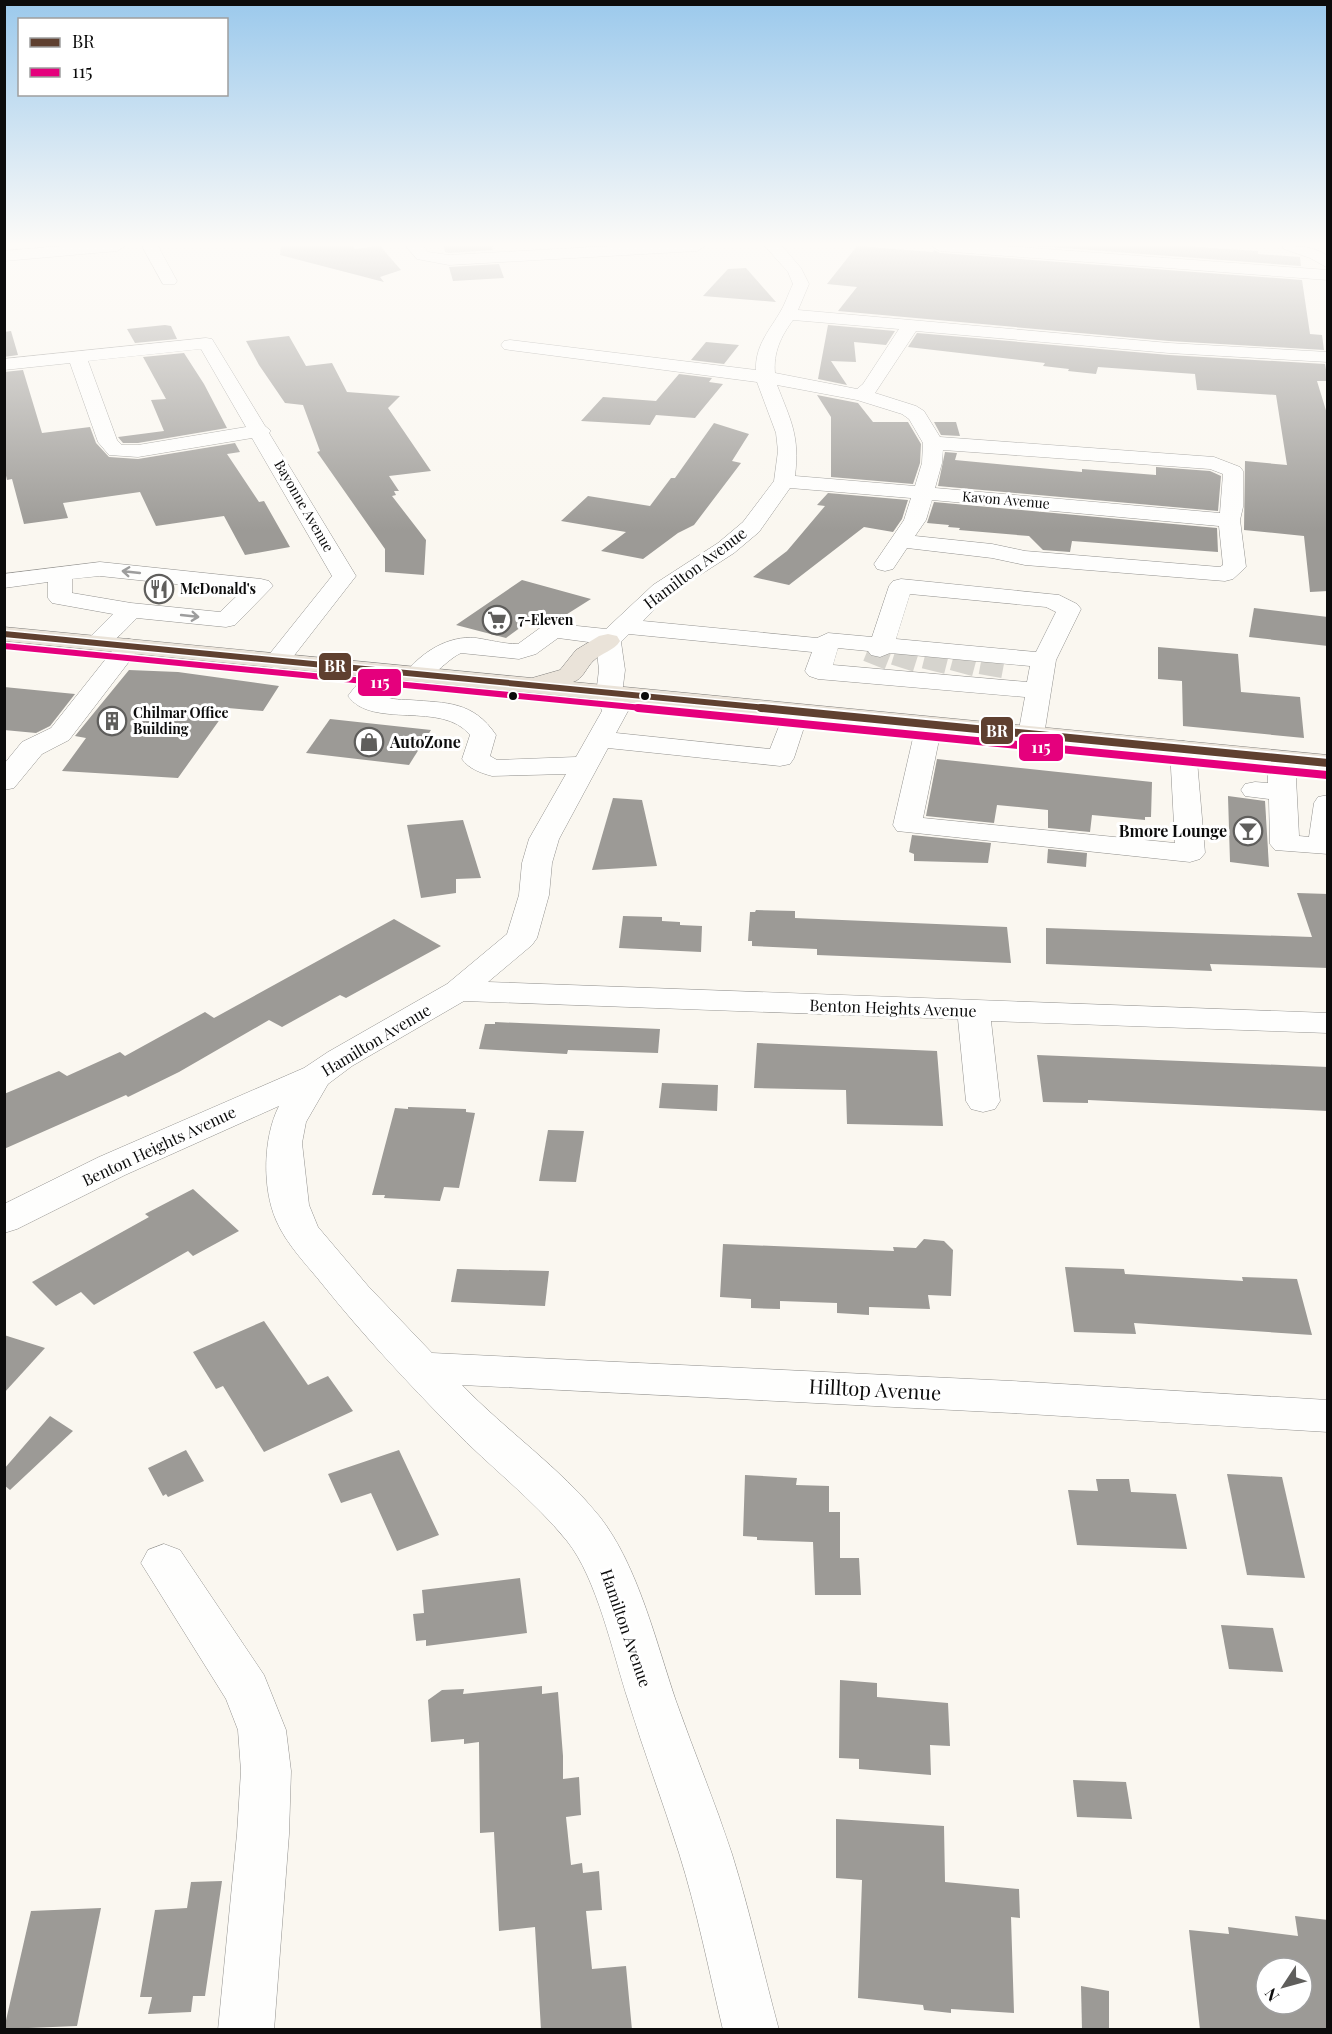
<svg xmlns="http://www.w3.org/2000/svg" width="1332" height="2034" viewBox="0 0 1332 2034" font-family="'Playfair Display',serif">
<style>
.building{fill:#9c9a96;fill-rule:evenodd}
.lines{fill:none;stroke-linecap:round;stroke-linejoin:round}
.minor-tunnel{stroke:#d6d4ce;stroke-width:23;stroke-dasharray:23 11;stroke-linecap:butt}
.minor-casing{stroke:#93928f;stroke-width:1}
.major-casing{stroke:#807f7c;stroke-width:1}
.minor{fill:#fefefd;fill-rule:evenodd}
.major{fill:#eae3d9;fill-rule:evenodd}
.bus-1-far1-casing{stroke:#fff;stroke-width:9}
.bus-1-casing{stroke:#fff;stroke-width:12}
.bus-2-far1-casing{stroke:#fff;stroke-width:9}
.bus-2-casing{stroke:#fff;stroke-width:12}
.bus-1-far1{stroke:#5f4030;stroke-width:6}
.bus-1{stroke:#5f4030;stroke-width:8}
.bus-2-far1{stroke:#e5007d;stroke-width:6}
.bus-2{stroke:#e5007d;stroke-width:8}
.oneway{stroke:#9d9d9d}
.bus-dot{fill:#0c0c0c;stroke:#fff;stroke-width:2}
.labels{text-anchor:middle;stroke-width:6;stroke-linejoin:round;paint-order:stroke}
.far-street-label{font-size:14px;fill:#0c0c0c;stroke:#fff}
.far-poi-label{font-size:14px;font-weight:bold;fill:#0c0c0c;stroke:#fff;text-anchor:start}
.street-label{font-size:16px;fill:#0c0c0c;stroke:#fff}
.poi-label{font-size:16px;font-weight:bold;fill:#0c0c0c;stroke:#fff;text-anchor:start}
.near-street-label{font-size:20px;fill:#0c0c0c;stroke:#fff}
.line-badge{stroke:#fff;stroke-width:2}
.badge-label{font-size:16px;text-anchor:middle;font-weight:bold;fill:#fff}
</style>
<rect width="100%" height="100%" fill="#faf7f0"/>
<g class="building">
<path d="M281 246H352L355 249 380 246 401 270 380 277 384 282 280 255Z"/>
<path d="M444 246H492L493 250 449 253 445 252Z"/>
<path d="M857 246 933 252 934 250 940 253 1302 280 1310 334 1322 335 1324 350 1169 341 838 311 857 287 827 284Z"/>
<path d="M1037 246H1184L1258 251V254L1300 257 1301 266Z"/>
<path d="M499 264 504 278 453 281 449 267Z"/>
<path d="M746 268 776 302 703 296 728 269Z"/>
<path d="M165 325 171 326 177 339 135 343 127 329Z"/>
<path d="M828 325 895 331 886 345 854 342 856 362 831 361 847 385 818 379Z"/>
<path d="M11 331 18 355 4 357V332Z"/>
<path d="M917 333 1169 355 1325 364 1328 381H1317L1328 417V591L1310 592 1304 536 1244 530 1245 461 1287 465 1276 395 1197 390 1195 374 1098 367 1096 374 1068 371 1069 369 1043 366 1045 363 908 347Z"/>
<path d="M289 336 306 366 332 363 347 392 400 396 388 408 431 471 389 476 399 491H394L396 495 392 496 426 540 424 575 385 572V549L317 452 320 451 303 405 285 403 259 365 246 341Z"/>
<path d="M706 342 739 345 724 364 691 360Z"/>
<path d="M184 353 204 384 227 428 138 443H123L118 437 164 431 151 400 166 399 143 357Z"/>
<path d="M23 370 42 433 90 427 96 443 109 457 138 459 235 443 240 452 227 454 259 502 264 501 290 547 245 555 224 516 156 526 140 492 63 503 68 518 24 524 12 479 7 480 4 467V372Z"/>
<path d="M679 374 712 378 709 382 723 384 695 418 656 415 650 425 581 421 603 397 656 401Z"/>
<path d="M817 395 858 403 873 422H908L921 444 920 463 913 484 831 477V417Z"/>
<path d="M934 422H956L960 436 941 435Z"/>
<path d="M714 423 749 434 732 461 741 463 694 525 678 533 643 559 601 551 626 532 561 521 588 496 650 506 671 478H675Z"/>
<path d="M945 452 957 453 955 460 1082 472V469L1156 475V467L1210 471 1221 476 1218 511 938 486Z"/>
<path d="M828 493 908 500 902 519 893 532 864 527 789 585 753 577 787 551 825 506 817 505Z"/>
<path d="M934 502 1217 528 1218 552 1072 541 1070 552 1043 550 1029 536 959 530 960 528 948 527 949 525 927 523Z"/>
<path d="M522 580 591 599 553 623 532 619 506 638 456 625Z"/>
<path d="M1254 608 1328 617V646L1249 637Z"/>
<path d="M1158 647 1238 654 1241 692 1300 697 1304 738 1183 726 1182 681 1158 679Z"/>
<path d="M129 670 178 672 279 686 263 711 228 708 178 778 62 771 86 738 75 736Z"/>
<path d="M4 687 75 694 50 726 36 733 4 730Z"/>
<path d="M330 719 431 730 409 765 306 753Z"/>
<path d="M937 759 1152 782 1151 817H1145V820L1092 815 1090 832 1048 828V810L997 805 994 823 926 816Z"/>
<path d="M1228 796 1265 801 1269 867 1230 862Z"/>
<path d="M613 798 642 800 657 866 592 870Z"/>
<path d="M463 820 481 878 456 879V893L421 898 407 825Z"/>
<path d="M912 835 991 843 988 863 914 861V854L909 852Z"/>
<path d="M1048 849 1087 853 1086 867 1047 863Z"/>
<path d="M1297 893 1328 894V968L1210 964 1212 971 1046 964V928L1312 937Z"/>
<path d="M756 910 795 911V918L1007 927 1011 963 817 955V949L752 946V941H748L750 912H755Z"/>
<path d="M623 916 662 917V921L680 922V925L702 926 701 952 619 948Z"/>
<path d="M394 919 441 946 346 998 340 995 282 1027 269 1020 179 1072 128 1097 126 1095 4 1149V1094L59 1071 67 1076 120 1052 125 1056 205 1012 214 1018Z"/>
<path d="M495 1022 660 1029 658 1053 568 1050 567 1054 479 1049 485 1024H495Z"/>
<path d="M757 1043 937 1051 943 1126 847 1124 846 1090 754 1088Z"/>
<path d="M1037 1055 1328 1067V1111L1088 1100V1103L1043 1102Z"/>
<path d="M662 1083 718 1085 717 1111 659 1108Z"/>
<path d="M408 1107 466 1109V1112L475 1113 459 1188 444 1187 440 1201 384 1198 385 1195H372L395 1108 408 1109Z"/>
<path d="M548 1130 584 1131 576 1182 539 1181Z"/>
<path d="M193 1189 239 1231 193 1256 188 1251 94 1305 81 1292 56 1306 32 1282 149 1217 145 1214Z"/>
<path d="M924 1239 944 1241 953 1250 951 1296 928 1295 930 1309 869 1307V1315L837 1313V1303L780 1301V1309L751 1308V1299L720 1297 723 1244 894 1251 893 1247 916 1248Z"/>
<path d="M1065 1267 1124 1269 1125 1274 1243 1281 1242 1277 1297 1279 1312 1335 1134 1323 1136 1334 1074 1332Z"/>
<path d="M457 1269 549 1271 545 1306 451 1302Z"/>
<path d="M264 1321 308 1385 328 1376 353 1411 264 1452 223 1386 216 1389 193 1352Z"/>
<path d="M4 1335 45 1348 4 1393Z"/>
<path d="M50 1416 73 1431 10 1490 4 1485V1469Z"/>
<path d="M186 1450 204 1481 168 1497 166 1494 163 1496 148 1468Z"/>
<path d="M399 1450 439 1535 397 1551 371 1493 341 1503 328 1474Z"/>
<path d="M1227 1474 1282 1477 1305 1578 1247 1575Z"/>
<path d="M745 1475 797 1478 796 1485 829 1486V1512H840V1558H859L861 1595H815L813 1542 757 1540V1537L743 1536Z"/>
<path d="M1096 1479H1129L1131 1492 1176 1494 1187 1549 1077 1545 1068 1490 1098 1491Z"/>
<path d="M520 1578 527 1633 426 1646V1640L416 1641 413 1614 424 1613 422 1590Z"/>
<path d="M1221 1625 1273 1628 1283 1672 1229 1669Z"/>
<path d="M840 1680 877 1683V1697L948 1703 950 1746 930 1745 931 1775 859 1769V1759L839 1758Z"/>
<path d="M542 1686V1694L558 1692 563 1756V1779L579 1777 581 1815 566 1817 571 1865 582 1863 583 1873 599 1871 602 1910 586 1911 592 1969 626 1966 632 2030H541L535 1927 499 1931 494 1832 480 1833 479 1742 464 1744V1739L431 1742 428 1700 442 1690 464 1689 463 1694Z"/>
<path d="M1073 1780 1126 1782 1132 1819 1077 1817Z"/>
<path d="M836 1819 944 1826 945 1882 1019 1889 1020 1918 1011 1917 1014 2013 951 2009V2013L924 2010 923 2005 858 1998 862 1880 836 1878Z"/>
<path d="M222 1881 205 1996H193L191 2012 148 2014 152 1997H140L155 1910 187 1908 191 1882Z"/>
<path d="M101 1908 77 2026 4 2029 31 1911Z"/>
<path d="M1295 1916 1328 1920V2030H1200L1189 1930 1229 1934 1228 1927 1298 1936ZM1266 1968H1302V2004H1266Z"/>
<path d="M1081 1986 1109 1991V2030H1082Z"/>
</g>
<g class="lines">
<g class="minor-tunnel">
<path d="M874 665 880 650"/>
<path d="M902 668 907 652"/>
<path d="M933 671 937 655"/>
<path d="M961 673 965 658"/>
<path d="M990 676 993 660"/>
</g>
<g class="minor-casing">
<g id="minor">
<path d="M62 246H125L117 251 4 261V251Z"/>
<path d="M142 246H158L177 281 175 284H163Z"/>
<path d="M406 246H423L428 252 449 255 611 246H705L697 251 449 265 417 259Z"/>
<path d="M765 246H782L801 268 809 284 798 310 1169 343 1328 352V362L1169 353 916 331 875 393 916 406 924 411 940 437 1214 457 1240 467 1243 471V507L1240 520 1246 567 1233 579 1225 581 1025 565 992 558 907 548 893 569 885 571 877 569 874 564 904 520 911 498 790 488 759 532 734 553 669 595 643 621 817 638 828 633 872 637 889 586 893 581 901 579 1059 595 1077 604 1081 609 1056 660 1044 735 1040 741 1031 743 1022 741 1018 735 1025 697 818 679 809 676 805 671 812 652 629 634 621 642 625 670 622 694 628 711 616 733 770 749 787 706 796 704 805 706 809 712 794 758 790 764 780 766 608 748 559 839 552 863 549 895 537 938 532 945 488 982 1328 1013V1033L991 1021 1000 1101 995 1109 983 1112 971 1109 966 1101 958 1019 464 1001 352 1066 328 1084 306 1122 302 1143 309 1205 318 1227 368 1286 432 1353 1012 1381 1328 1400V1432L1012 1413 462 1385C506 1431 560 1467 600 1517 638 1566 656 1642 676 1701 694 1752 715 1802 732 1854 750 1912 763 1971 779 2030H723C709 1971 697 1910 679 1853 663 1802 644 1752 628 1700 613 1654 597 1578 567 1541 533 1499 490 1467 452 1428 408 1383 363 1335 323 1285 307 1265 286 1244 276 1220 262 1188 263 1137 279 1106L125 1175 17 1229 4 1233V1204L99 1157 304 1068 328 1052 447 984 507 934 519 895 522 863 529 839 566 774 492 776C481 773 469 769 462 759L470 735C442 700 372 730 348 696 359 681 376 662 395 667L399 672 378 694C387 699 399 700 410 700 447 703 473 701 496 735L490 756 497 760 576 757 602 711 596 694 599 670 596 643 558 638 536 654 519 659 461 653C442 662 430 686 408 680L404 675C420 653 448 635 476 638 490 640 503 644 518 644L540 628 558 624 606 629 653 585 718 543 743 522 774 481 778 451 776 433 757 382 510 350 504 349 501 345 504 341 510 340 756 370C755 347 768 332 779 314 785 305 788 294 793 284L788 272ZM793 320 899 329 863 384 857 389 775 373C773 353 781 336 793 320ZM777 385 857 400 902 414 909 419 923 443 922 463 915 486 795 476C800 436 791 421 777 385ZM943 450 1210 469 1223 474 1220 513 935 488 942 463ZM932 500 1219 526 1223 565 1220 567 1025 551 992 544 915 536 926 520ZM910 594 1046 607 1056 612 1036 652 896 639ZM838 648 868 651 871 655 880 657 890 653 1030 666 1027 682 833 665Z"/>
<path d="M932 246H1005L1328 270V280L940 251Z"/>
<path d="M1282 246C1299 246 1313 246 1328 256V268L1310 258 1284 249Z"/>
<path d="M206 338 212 339 265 426 271 431 269 433 356 576 286 666 277 669 268 666 264 661 332 576 252 438 138 457 109 455 98 442 70 363 4 370V359ZM201 349 246 427 138 445H122L117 440 88 361Z"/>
<path d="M100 562 261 579 269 581 273 586 235 625 226 627 137 618C123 631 108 653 87 648L84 643 113 614 52 603 48 598V582L4 588V574ZM100 576 242 591 220 612 131 603 72 593V579Z"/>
<path d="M129 639 138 641 141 646 69 740 42 754 14 788 4 790V764L22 742 51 728 120 641Z"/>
<path d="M929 717 938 719 942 725 923 818 1175 843 1170 749 1173 743 1183 741 1193 743 1196 749 1205 853 1200 859 1190 862 897 831 893 825 916 725 920 719Z"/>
<path d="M1281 751 1291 753 1295 759 1299 836 1309 837 1314 803 1318 797 1328 795V854L1275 850 1270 844 1269 799 1245 796 1241 790 1245 784 1255 782 1268 783 1267 759 1271 753Z"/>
<path d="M164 1544 180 1550 264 1675 286 1730 291 1771 289 1834 274 2030H218L237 1834 241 1771 238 1730 226 1699 141 1563 148 1550Z"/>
</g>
</g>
<g class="major-casing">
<path id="major" d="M4 627 532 678 560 670 576 650 599 636 608 634 617 636 620 641C614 651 601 653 593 661 586 668 583 679 573 682L1328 755V771L4 641Z"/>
</g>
<use href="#minor" class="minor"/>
<use href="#major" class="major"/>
<g class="bus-1-far1-casing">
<path id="bus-1-far1" d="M4 634 777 709"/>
</g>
<g class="bus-1-casing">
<path id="bus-1" d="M761 708 1328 763"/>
</g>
<g class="bus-2-far1-casing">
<path id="bus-2-far1" d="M4 646 653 709"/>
</g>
<g class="bus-2-casing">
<path id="bus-2" d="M638 708 1327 775"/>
</g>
<use href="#bus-1-far1" class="bus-1-far1"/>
<use href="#bus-1" class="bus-1"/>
<use href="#bus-2-far1" class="bus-2-far1"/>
<use href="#bus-2" class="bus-2"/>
</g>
<defs><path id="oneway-shaft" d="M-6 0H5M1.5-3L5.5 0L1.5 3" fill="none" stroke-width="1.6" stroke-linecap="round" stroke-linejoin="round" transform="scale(1.5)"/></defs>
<g class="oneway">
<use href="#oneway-shaft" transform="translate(131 572) rotate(-174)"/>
<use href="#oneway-shaft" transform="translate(190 616) rotate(6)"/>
</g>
<linearGradient id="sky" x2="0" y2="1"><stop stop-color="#9bc9ec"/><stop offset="0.46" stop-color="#fdfbf8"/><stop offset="1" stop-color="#fdfbf8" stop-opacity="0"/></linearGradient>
<rect width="1332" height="531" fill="url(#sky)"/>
<defs>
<g id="restaurant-ring" transform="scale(1.5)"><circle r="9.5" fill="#fff" stroke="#5f5e5c" stroke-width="1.5"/><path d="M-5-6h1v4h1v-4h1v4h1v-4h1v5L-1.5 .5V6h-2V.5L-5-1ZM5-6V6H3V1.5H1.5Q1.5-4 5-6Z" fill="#5f5e5c"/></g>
<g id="supermarket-ring" transform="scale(1.5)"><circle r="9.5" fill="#fff" stroke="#5f5e5c" stroke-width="1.5"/><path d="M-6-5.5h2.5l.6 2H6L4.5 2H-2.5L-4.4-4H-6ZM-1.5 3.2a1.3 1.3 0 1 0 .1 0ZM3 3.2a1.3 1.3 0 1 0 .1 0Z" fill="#5f5e5c"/></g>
<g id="building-ring" transform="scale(1.5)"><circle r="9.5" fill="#fff" stroke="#5f5e5c" stroke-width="1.5"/><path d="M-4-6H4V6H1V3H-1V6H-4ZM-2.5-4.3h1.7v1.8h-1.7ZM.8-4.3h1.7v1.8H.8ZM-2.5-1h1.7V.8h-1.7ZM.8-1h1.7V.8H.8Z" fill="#5f5e5c"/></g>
<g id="shop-ring" transform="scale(1.5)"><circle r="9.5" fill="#fff" stroke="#5f5e5c" stroke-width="1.5"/><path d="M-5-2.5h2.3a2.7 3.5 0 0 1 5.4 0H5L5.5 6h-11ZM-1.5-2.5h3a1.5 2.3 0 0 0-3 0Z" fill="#5f5e5c"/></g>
<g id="bar-ring" transform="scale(1.5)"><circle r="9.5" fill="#fff" stroke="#5f5e5c" stroke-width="1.5"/><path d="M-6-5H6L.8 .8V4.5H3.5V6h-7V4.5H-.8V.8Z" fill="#5f5e5c"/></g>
</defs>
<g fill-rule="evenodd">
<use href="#restaurant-ring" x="159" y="589"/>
<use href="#supermarket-ring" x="497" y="620"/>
<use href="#building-ring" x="112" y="721"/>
<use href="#shop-ring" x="369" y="742"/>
<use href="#bar-ring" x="1248" y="831"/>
</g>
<g class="bus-dot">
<circle cx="513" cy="696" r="5"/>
<circle cx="645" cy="696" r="5"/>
</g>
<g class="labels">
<g class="far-street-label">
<text transform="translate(1006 500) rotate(5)" y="5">Kavon Avenue</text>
<text transform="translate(304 506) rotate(60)" y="5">Bayonne Avenue</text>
</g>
<g class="far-poi-label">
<text x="180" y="594">McDonald's</text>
<text x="518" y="625">7-Eleven</text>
<text x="133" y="718">Chilmar Office<tspan x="133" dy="16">Building</tspan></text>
</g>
<g class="street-label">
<text transform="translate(695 568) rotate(-37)" y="6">Hamilton Avenue</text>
<text transform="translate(893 1008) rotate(2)" y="6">Benton Heights Avenue</text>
<text transform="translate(376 1040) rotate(-31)" y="6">Hamilton Avenue</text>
<text transform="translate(159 1146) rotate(-25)" y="6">Benton Heights Avenue</text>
<text transform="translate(626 1628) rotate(71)" y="6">Hamilton Avenue</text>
</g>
<g class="poi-label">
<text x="390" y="748">AutoZone</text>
<text x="1227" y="837" text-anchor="end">Bmore Lounge</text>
</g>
<g class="near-street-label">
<text transform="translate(875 1390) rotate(3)" y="7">Hilltop Avenue</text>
</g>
</g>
<g class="line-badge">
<rect x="318" y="652" width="34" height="29" rx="6" fill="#5f4030"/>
<rect x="357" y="668" width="45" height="29" rx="6" fill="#e5007d"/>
<rect x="980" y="716" width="34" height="29" rx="6" fill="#5f4030"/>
<rect x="1018" y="733" width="46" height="29" rx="6" fill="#e5007d"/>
</g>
<g class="badge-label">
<text x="335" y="672">BR</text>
<text x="380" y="688">115</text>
<text x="997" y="737">BR</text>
<text x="1041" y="753">115</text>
</g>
<rect width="1332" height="2034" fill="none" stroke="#0c0c0c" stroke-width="12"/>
<rect x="18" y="18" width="210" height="78" fill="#ffffff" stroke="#9e9e9e" stroke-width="1.5"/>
<rect x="30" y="38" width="30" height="9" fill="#5f4030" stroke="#9e9e9e" stroke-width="1.5"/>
<text x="72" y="48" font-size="18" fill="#0c0c0c">BR</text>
<rect x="30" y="68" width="30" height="9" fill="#e5007d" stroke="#9e9e9e" stroke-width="1.5"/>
<text x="72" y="78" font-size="18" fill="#0c0c0c">115</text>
<g transform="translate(1284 1986) rotate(234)"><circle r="28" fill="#ffffff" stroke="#9e9e9e" stroke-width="1.5"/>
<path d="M0-4.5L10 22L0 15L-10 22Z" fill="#5f5e5c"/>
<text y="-9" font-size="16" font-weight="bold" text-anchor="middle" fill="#0c0c0c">N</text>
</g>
</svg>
